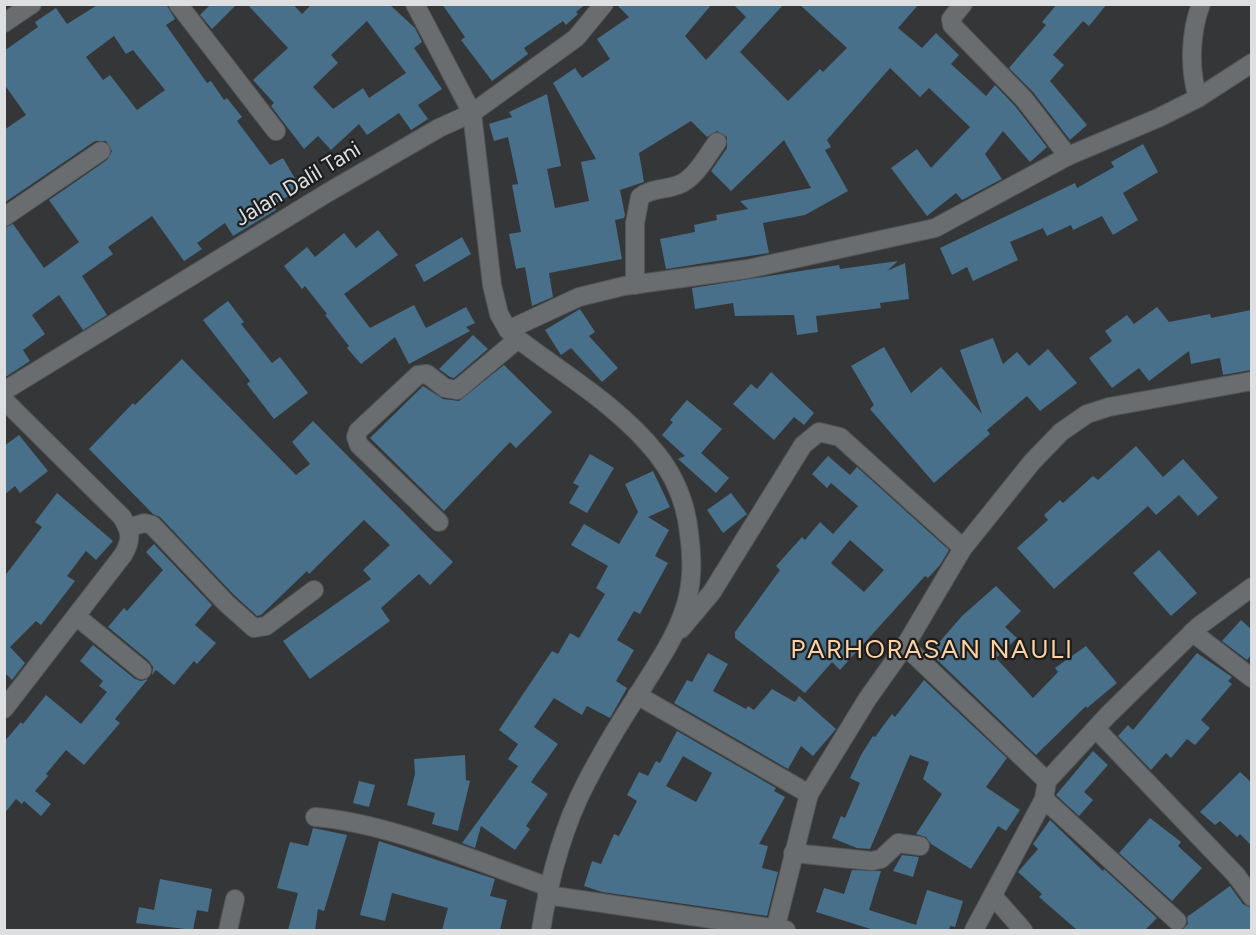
<svg xmlns="http://www.w3.org/2000/svg" width="1256" height="935" viewBox="0 0 1256 935" font-family="Figtree,sans-serif">
<style>
.building{fill:#48708a;fill-rule:evenodd}
.lines{fill:none;stroke-linecap:round;stroke-linejoin:round}
.minor-casing{stroke:#525455;stroke-width:20}
.minor{stroke:#6a6d6f;stroke-width:18}
.labels{text-anchor:middle;stroke-width:4.5;stroke-linejoin:round;paint-order:stroke}
.street-label{font-size:22px;fill:#dddfe0;stroke:#1c1d1e}
.quarter-label{font-size:26px;letter-spacing:1.5px;fill:#fed2a2;stroke:#1c1d1e}
</style>
<rect width="100%" height="100%" fill="#343638"/>
<g class="building">
<path d="M99 4H166L175 19 166 25 207 83 211 81 224 100 227 98 242 117 237 121 270 165 283 158 301 189 273 205 276 210 233 236 225 223 197 243 202 249 184 261 152 216 108 247 113 254 82 276 107 315 83 330 59 295 32 315 45 334 23 350 30 361 4 378V228L13 224 44 268 79 242 49 200 107 160 112 151 106 141H95L4 203V130L26 115 4 84V51L38 27 35 22 56 8 67 24ZM114 36 126 54 133 50 165 90 137 110 110 75 103 80 86 57Z"/>
<path d="M211 4H237L212 29 200 15Z"/>
<path d="M247 4H293L302 14 312 4H389L415 28 422 42 414 48 442 89 418 105 428 119 411 130 399 113 367 135 359 124 331 150 318 136 304 149 271 106 274 103 253 80 288 48ZM367 21 406 73 369 98 363 88 333 109 313 87 338 63 331 55Z"/>
<path d="M442 4H586L576 12 578 14 566 25 563 21 524 48 528 54 492 81 461 40 465 37Z"/>
<path d="M616 4H712L685 36 706 60 746 17 733 4H784L740 52 788 101 820 69 823 72 847 48 799 4H919L898 28 922 48 936 33 959 55 951 64 986 96 995 85 1015 106 1047 147 1030 162 1003 131 985 154 1002 179 962 200 956 193 927 216 891 168 917 149 931 168 970 127 929 88 920 97 890 68 827 140 831 147 825 150 848 191 805 215 763 223 769 253 666 269 660 239 695 232 694 225 717 220 716 215 748 209 740 201 811 188 784 140 731 191 711 171 727 148V137L717 131 707 137 691 121 639 153 644 182 620 190 625 215 624 218 615 220 622 259 549 273 553 297 532 306 525 267 516 269 509 234 521 232 512 185 518 184 508 137 494 141 489 124 512 117 509 112 547 94 561 166 547 169 555 208 589 201 581 162 596 159 553 83 575 68 582 78 610 59 597 39 629 17Z"/>
<path d="M1057 4H1107L1089 26 1083 21 1053 55 1064 65 1050 81 1087 125 1070 140 1033 92 1009 68 1046 25 1042 22Z"/>
<path d="M1143 144 1158 172 1123 193 1138 220 1113 235 1102 216 1073 230 1071 225 1047 236 1043 228 1010 242 1018 260 973 281 967 267 952 275 940 248 1075 183 1077 188 1114 167 1111 162Z"/>
<path d="M378 230 398 255 344 294 370 328 414 305 426 328 466 307 475 323 466 327 470 331 409 364 395 337 361 364 347 348 349 346 325 315 327 314 305 286 302 289 284 266 307 247 315 257 344 233 356 248Z"/>
<path d="M462 237 471 254 424 282 415 265Z"/>
<path d="M898 261 887 271 905 263 909 299 880 303 881 308 816 316 818 332 797 335 794 315 735 316 733 303 695 309 692 288 839 265 840 269Z"/>
<path d="M228 301 244 322 241 324 272 363 280 357 308 393 274 419 247 384 250 381 203 320Z"/>
<path d="M1157 307 1169 322 1210 314 1211 318 1251 310V370L1223 375 1220 358 1191 364 1189 351 1149 381 1139 368 1112 388 1089 358 1112 341 1105 331 1127 315 1134 324Z"/>
<path d="M580 309 595 332 589 336 618 368 602 382 571 348 561 355 545 330Z"/>
<path d="M473 335 488 349 454 378 450 377 439 369Z"/>
<path d="M993 338 1003 364 1017 352 1029 366 1048 349 1077 383 1040 411 1027 396 987 430 990 434 934 483 870 409 874 405 851 366 884 347 911 393 941 367 982 414 960 350Z"/>
<path d="M182 359 296 475 310 464 292 442 313 421 453 562 430 585 419 574 381 608 390 621 310 679 283 641 371 579 363 570 390 545 364 520 309 574 307 571 261 615 257 616 234 595 160 517 153 514 89 449 133 403 135 405Z"/>
<path d="M504 365 552 412 516 448 510 442 444 511 370 438 423 386 443 399 459 401Z"/>
<path d="M771 372 814 413 804 425 794 417 774 440 733 404 751 384 757 389Z"/>
<path d="M687 400 722 429 701 453 729 478 716 493 678 459 685 456 662 435 673 422 670 420Z"/>
<path d="M19 435 48 471 20 493 15 486 4 495V446Z"/>
<path d="M1136 446 1163 477 1183 459 1218 498 1198 516 1179 495 1156 515 1148 506 1054 589 1017 548 1048 520 1044 515 1060 500 1063 503 1093 476 1098 480Z"/>
<path d="M590 454 614 468 587 513 569 503 579 486 573 483Z"/>
<path d="M828 456 850 475 857 467 949 550 940 565 928 578 925 576 840 670 832 662 805 693 735 638V632L780 570 776 566 802 537 805 540 820 522 833 534 858 506 831 483 827 488 812 474ZM850 540 884 570 864 592 831 563Z"/>
<path d="M653 471 670 507 648 517 669 530 655 556 668 563 640 614 634 611 617 640 634 650 616 681 627 688 610 718 587 706 582 715 554 698 534 727 558 744 531 782 548 794 526 826 530 829 515 850 481 826 475 848 462 843 518 766 508 759 518 744 499 730 552 651 558 654 570 633 579 638 605 594 596 588 608 566 571 545 584 524 619 544 638 512 625 484Z"/>
<path d="M57 493 113 541 96 560 86 551 67 576 75 581 41 625 36 621 10 647 25 663 12 680 4 672V577L42 527 35 522Z"/>
<path d="M731 493 747 514 723 533 707 510Z"/>
<path d="M154 544 212 605 195 625 216 643 197 664 194 661 174 685 156 670 152 675 153 667 149 661 108 627 124 608 127 611 163 570 146 552Z"/>
<path d="M1159 550 1197 593 1171 616 1133 573Z"/>
<path d="M996 586 1021 611 1005 627 1017 638 996 658 1033 698 1058 672 1055 668 1086 646 1117 683 1087 708 1086 706 1036 755 930 653 962 616Z"/>
<path d="M1241 620 1251 629V655L1247 660 1222 641Z"/>
<path d="M93 645 135 679 141 681 148 679 115 719 120 723 84 765 66 750 46 774 48 776 35 791 51 804 41 816 24 801 22 804 16 799 4 814V742L21 722 23 724 46 695 81 724 107 692 99 686 103 681 80 661Z"/>
<path d="M708 653 728 664 713 691 746 709 748 706 754 710 772 689 795 702 799 696 836 729 813 756 801 746 788 769 674 703 687 680 692 682Z"/>
<path d="M1197 653 1232 677 1228 681 1232 684 1201 720 1210 728 1195 745 1187 739 1171 758 1166 753 1151 770 1118 736 1128 725 1133 730Z"/>
<path d="M924 680 1007 758 986 787 1020 810 1006 831 998 826 971 869 931 844 926 837 916 834 942 794 923 779 929 762 910 755 870 849 857 848 832 838 841 816 845 818 860 783 850 778 861 755 873 736 875 737 892 714 895 717Z"/>
<path d="M677 731 776 788 774 791 785 797 759 844 768 846 762 868 778 872 767 916 602 892 584 886 592 861 601 864 614 834 619 836 637 801 627 795 639 772 648 776 656 761 660 763ZM683 756 712 773 696 802 666 786Z"/>
<path d="M1093 751 1108 765 1084 792 1093 800 1079 816 1056 795Z"/>
<path d="M465 755 466 780 470 781 458 831 432 824 435 813 407 805 415 774 414 759Z"/>
<path d="M1240 772 1251 782V845L1240 834 1237 837 1220 821 1215 825 1200 812Z"/>
<path d="M359 781 375 785 369 807 353 803Z"/>
<path d="M1150 818 1181 842 1178 846 1202 868 1172 901 1119 853Z"/>
<path d="M1050 820 1103 871 1104 869 1157 918 1145 930H1077L1039 897 1042 894 1018 872 1038 849 1033 844Z"/>
<path d="M313 828 347 835 324 911 318 909 315 930H288L298 893 277 888 290 842 308 846Z"/>
<path d="M379 841 495 879 490 896 507 900 500 930H442L448 908 392 893 385 921 360 915Z"/>
<path d="M902 855 919 857 913 877 893 871Z"/>
<path d="M852 870 881 871 869 910 916 925 927 890 963 901 955 927 950 926 949 930H874L816 912 824 888 844 894Z"/>
<path d="M160 879 212 889 208 912 197 910 193 930 136 923 139 907 154 910Z"/>
<path d="M1230 886 1243 904 1251 908V930H1182L1188 924 1187 917Z"/>
</g>
<g class="lines">
<g class="minor-casing">
<g id="minor">
<path d="M178 4 276 131"/>
<path d="M415 4 472 113 492 285 499 314 508 330 518 339C565 375 620 407 657 454 676 478 686 504 689 533 692 554 693 575 688 596 680 632 658 662 639 693 620 722 602 752 586 783 562 829 549 880 541 930"/>
<path d="M963 4 951 19 952 25 1024 99 1068 156"/>
<path d="M4 23 32 4"/>
<path d="M1198 98C1189 69 1190 33 1201 4"/>
<path d="M4 217 101 151"/>
<path d="M635 285V223L640 197C651 188 665 190 678 185 695 179 707 156 717 142"/>
<path d="M508 330 579 297 624 286 748 269 935 228 1068 156 1158 118 1198 98 1252 63"/>
<path d="M4 391 327 193 439 128 472 113 576 38 604 4"/>
<path d="M4 400 122 517C131 532 132 540 123 555L4 709"/>
<path d="M439 522 359 445 356 437 358 431 418 375 427 374 445 388 457 390 518 339"/>
<path d="M128 528 144 523 152 525 226 603 254 628 266 626 314 590"/>
<path d="M76 616 142 670"/>
<path d="M681 629 712 592 803 445 819 432 840 437 963 548"/>
<path d="M1192 632 1252 678"/>
<path d="M905 646 1047 781"/>
<path d="M637 695 809 794"/>
<path d="M1097 730 1236 875 1252 897"/>
<path d="M1044 799 1177 921"/>
<path d="M315 817C389 823 478 862 549 887"/>
<path d="M793 853 872 861 881 859 898 843 920 846"/>
<path d="M547 895 786 930"/>
<path d="M993 896 1023 930"/>
<path d="M228 930 235 899"/>
<path d="M775 930 809 794 868 698 905 646 963 548 1032 462 1061 432 1087 414 1109 407 1252 381"/>
<path d="M974 930 1044 799 1047 781 1108 715 1199 626 1252 587"/>
</g>
</g>
<use href="#minor" class="minor"/>
</g>
<g class="labels">
<g class="street-label">
<text transform="translate(297 183) rotate(-31)" y="8">Jalan Dalil Tani</text>
</g>
<g class="quarter-label">
<text x="932" y="658">PARHORASAN NAULI</text>
</g>
</g>
<rect width="1256" height="935" fill="none" stroke="#dddfe0" stroke-width="12"/>
</svg>
